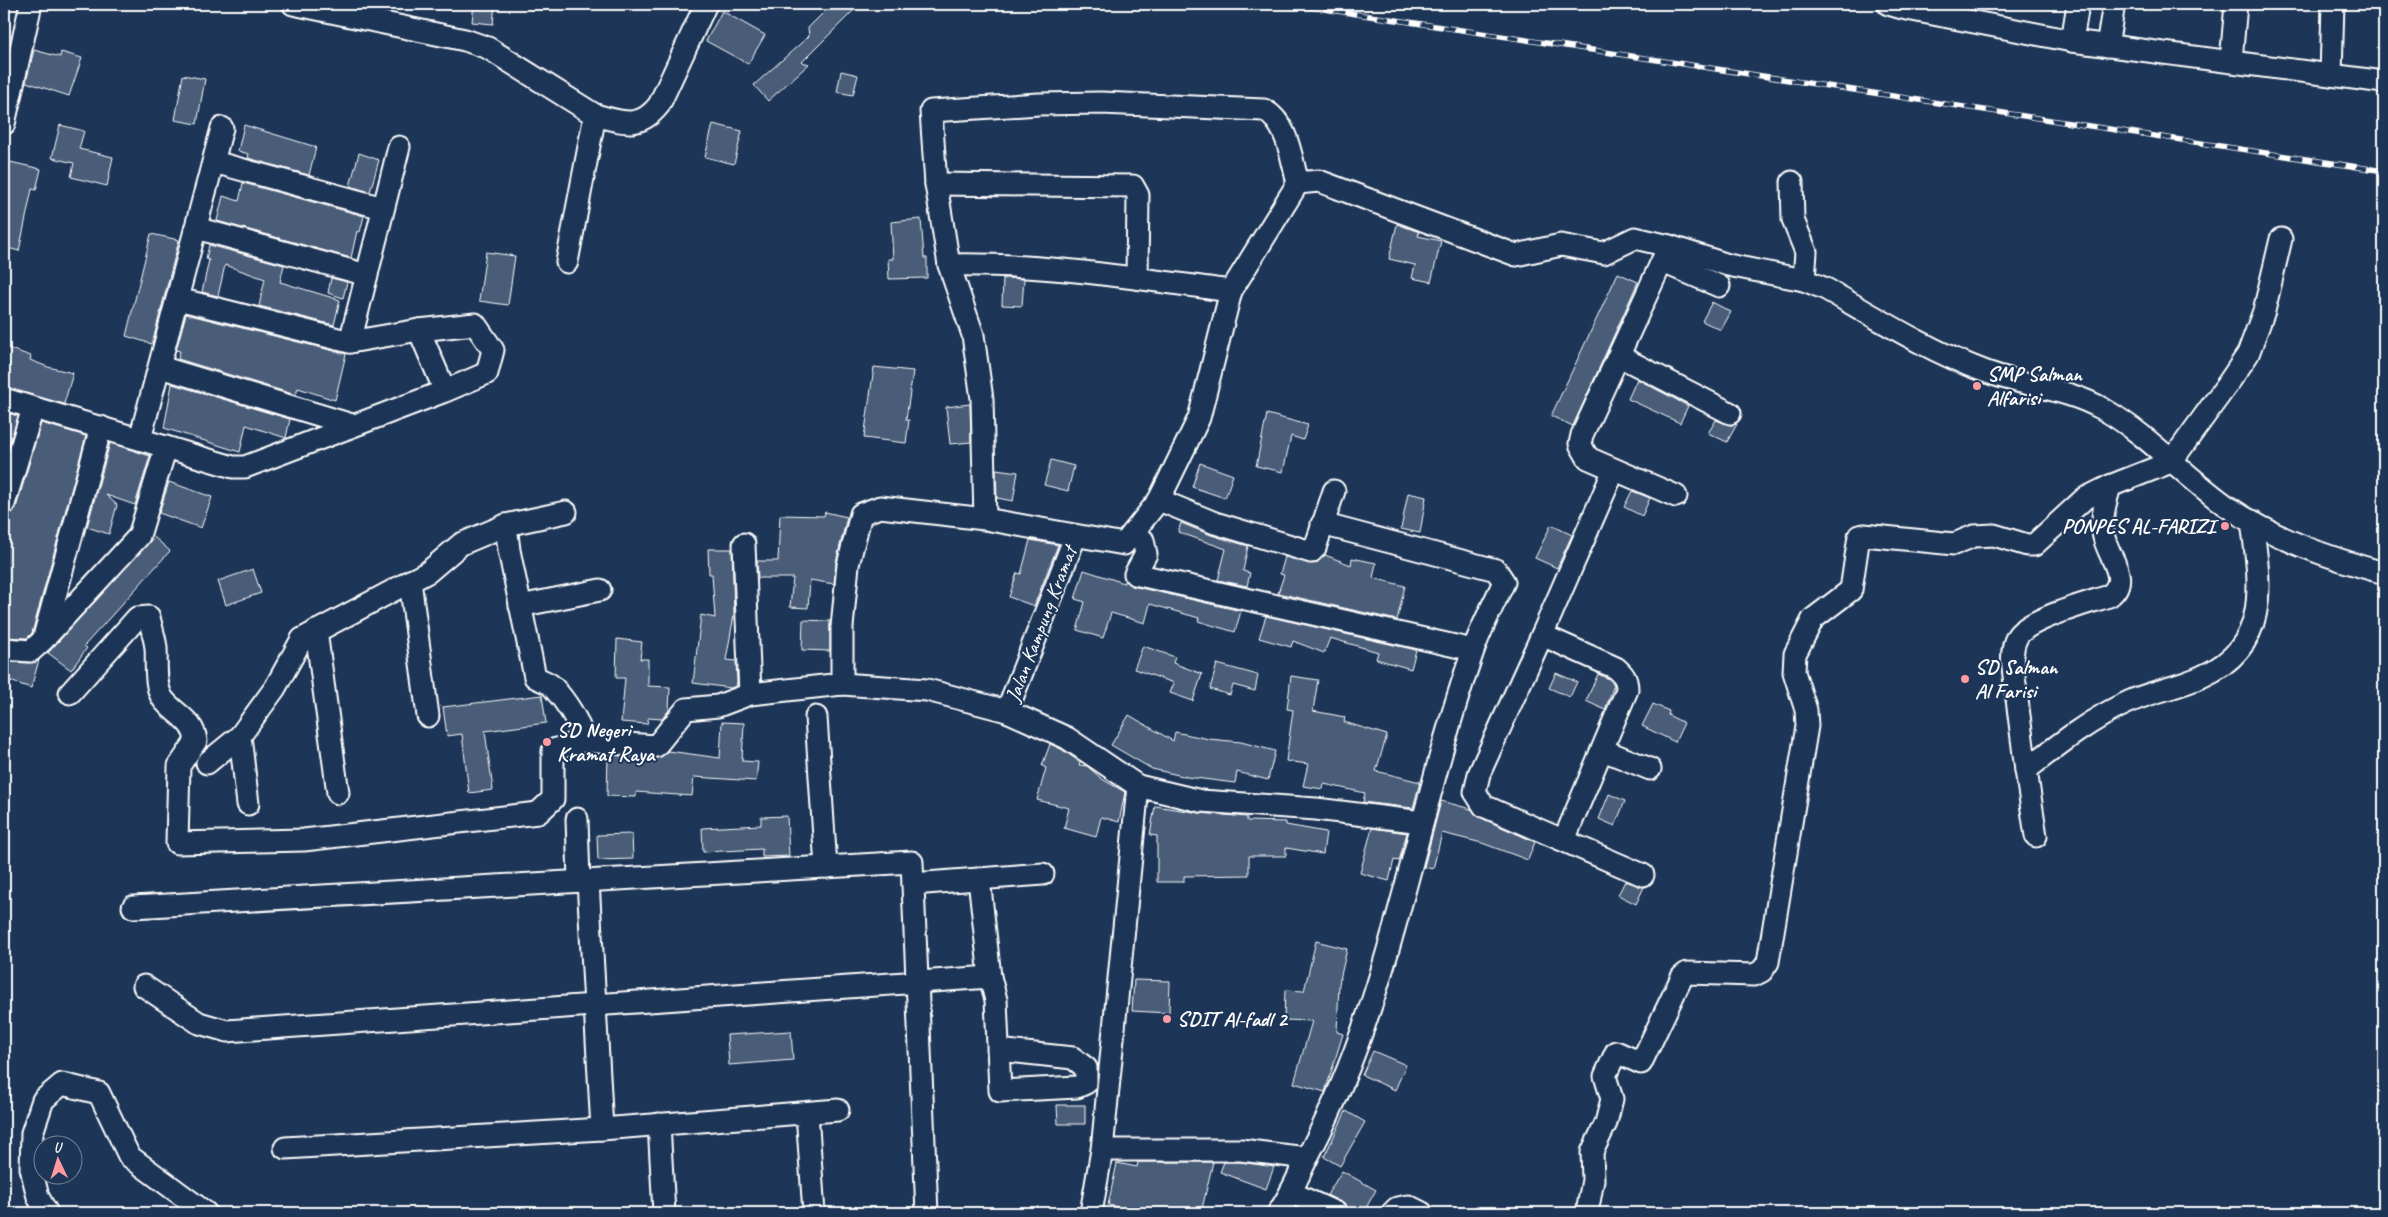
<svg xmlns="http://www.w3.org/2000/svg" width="2388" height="1217" viewBox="0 0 2388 1217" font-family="Caveat,sans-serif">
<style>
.building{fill:#4a5d79;stroke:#fff}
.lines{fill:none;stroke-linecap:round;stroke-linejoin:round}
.minor-casing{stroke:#fff;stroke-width:25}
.minor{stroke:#1d3557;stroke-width:21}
.rail-casing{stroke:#fff;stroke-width:5.5}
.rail{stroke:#1d3557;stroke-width:4;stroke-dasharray:11;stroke-linecap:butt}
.poi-dot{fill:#ff9aa2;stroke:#1d3557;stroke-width:2}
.labels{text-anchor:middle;stroke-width:4;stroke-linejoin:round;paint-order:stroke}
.poi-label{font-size:21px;font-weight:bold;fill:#fff;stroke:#1d3557;text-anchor:start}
.street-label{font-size:21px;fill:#fff;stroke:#1d3557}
</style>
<rect width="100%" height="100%" fill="#1d3557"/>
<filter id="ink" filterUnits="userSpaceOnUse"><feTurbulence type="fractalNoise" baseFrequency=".02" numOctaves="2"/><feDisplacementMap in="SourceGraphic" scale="10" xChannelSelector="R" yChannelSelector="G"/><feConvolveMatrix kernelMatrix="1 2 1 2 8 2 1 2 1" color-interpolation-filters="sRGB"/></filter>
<g filter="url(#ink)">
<g class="building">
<path d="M474 4H495L493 24 472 22Z"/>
<path d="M832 4H860L802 62 809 64 768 101 754 85 809 36 808 28Z"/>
<path d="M722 11 765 35 748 64 706 41Z"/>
<path d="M34 50 60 57 61 52 82 58 69 96 26 82Z"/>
<path d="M841 71 858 75 853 95 837 92Z"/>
<path d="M183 75 205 79 197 124 175 120Z"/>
<path d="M713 124 742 131 734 164 705 157Z"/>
<path d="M60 125 84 131 79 149 113 157 107 186 71 177 74 163 52 158Z"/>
<path d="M244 125 316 147 309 175 248 158 249 154 238 151Z"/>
<path d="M359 153 379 160 370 192 350 186Z"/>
<path d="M10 162 41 169 36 190 32 189 19 251 4 247V188Z"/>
<path d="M243 183 364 216 360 232 357 231 351 258 217 221 223 196 239 201Z"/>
<path d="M921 219 924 258H927V278L889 279 888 259H893L891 222Z"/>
<path d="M1397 224 1419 232 1418 236 1441 241 1431 282 1412 278 1415 265 1389 259Z"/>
<path d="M151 234 179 240 152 344 126 336Z"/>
<path d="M209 245 284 265 280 282 340 300 334 325 259 306 265 279 225 265 218 296 202 292 209 260 206 259Z"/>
<path d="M486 252 515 256 508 305 479 301Z"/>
<path d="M1618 273 1638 282 1573 426 1551 416Z"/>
<path d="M331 278 347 282 343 298 328 293Z"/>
<path d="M1003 278 1024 279 1022 306 1002 305Z"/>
<path d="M1712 302 1731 312 1721 330 1702 321Z"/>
<path d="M186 314 346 354 335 400 298 388 296 395 178 359 180 351 176 350Z"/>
<path d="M4 347 31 356 30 360 48 367 73 373 64 404 4 387Z"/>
<path d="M874 367 913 371 906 420H909L906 443 864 438Z"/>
<path d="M1637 379 1688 406 1680 423 1628 399Z"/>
<path d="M172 384 290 419 286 438 246 425 240 452 164 428Z"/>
<path d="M970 404 971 442 950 444 946 407Z"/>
<path d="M4 412 18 416 4 462Z"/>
<path d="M1267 414 1308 425 1303 440 1291 436 1283 472 1256 466Z"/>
<path d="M1716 420 1730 425 1737 424 1727 442 1708 433Z"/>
<path d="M41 423 86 436 32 633 27 638 4 637V516L12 513 16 508Z"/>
<path d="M110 443 150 456 135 505 106 495 117 505 109 534 87 527Z"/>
<path d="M1051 460 1074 466 1068 491 1044 485Z"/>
<path d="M1200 463 1233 475 1225 498 1192 487Z"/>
<path d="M996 469 1018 472 1013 501 997 498Z"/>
<path d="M169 482 212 497 201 528 159 513Z"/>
<path d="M1632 491 1650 498 1642 516 1624 507Z"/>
<path d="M1408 493 1426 497 1420 533 1401 529Z"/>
<path d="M825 512 847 517 836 562 834 584 810 580 808 608 790 607 793 578H758L757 561H778L780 515 824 516Z"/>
<path d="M1181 523 1211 535 1248 546 1243 571 1250 573 1247 586 1218 580 1226 549 1178 532Z"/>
<path d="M1551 525 1572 535 1557 568 1535 558Z"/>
<path d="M154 537 170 551 84 646 87 648 71 670 48 653Z"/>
<path d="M1030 540 1058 545 1034 606 1009 597 1017 573 1021 574Z"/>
<path d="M708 549H732L734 615 726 660 736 661 737 682 736 686 731 688 693 683 701 615 715 618 712 574H709Z"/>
<path d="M1325 555 1351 565 1352 558 1376 563 1373 578 1405 586 1397 620 1278 593 1284 575 1280 574 1285 557 1314 564Z"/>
<path d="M253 569 261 593 226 605 218 581Z"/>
<path d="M1084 570 1124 583V580L1132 586 1241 611 1235 632 1198 621 1199 618 1150 604 1145 623 1111 613 1103 638 1077 630 1085 602 1075 599Z"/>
<path d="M1266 616 1416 650 1411 669 1376 659 1378 652 1330 638 1324 653 1293 641 1291 647 1259 638Z"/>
<path d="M803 620 830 621V651L802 650Z"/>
<path d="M617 639 642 642 640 659H648V686L670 687 669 710 662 719 648 718 647 724 621 722 625 678H616Z"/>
<path d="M1143 646 1175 657 1173 663 1202 674 1193 701 1170 693 1174 683 1134 669Z"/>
<path d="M39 660 31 688 4 679V662L30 663Z"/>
<path d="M1217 664 1258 675 1255 691 1233 685 1230 695 1210 689Z"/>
<path d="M1556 673 1577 682 1570 697 1549 688Z"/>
<path d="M1598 674 1609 679 1614 685 1605 710 1586 701Z"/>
<path d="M1291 676 1318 680 1313 711 1345 717 1344 722 1387 735 1376 771 1420 782 1413 808 1363 802 1365 793 1324 784 1323 789 1303 786 1308 764 1286 761 1293 710 1287 709Z"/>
<path d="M542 695 546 723 485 731 493 790 469 793 462 734 447 736 443 707Z"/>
<path d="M1653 704 1669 711 1668 715 1684 723 1675 742 1642 726Z"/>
<path d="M1129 715 1173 741 1175 732 1209 739 1241 742 1275 751 1268 780 1237 772 1235 783 1187 777 1152 769 1111 745Z"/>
<path d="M722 722 744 723 742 761 758 762 756 781 694 777 692 796 636 792V797L607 796 608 755 656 758 661 757 668 751 720 758Z"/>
<path d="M1050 744 1061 749 1080 762 1079 765 1087 766 1102 779 1125 792 1119 822 1101 817 1096 837 1064 828 1069 808 1037 800 1046 768 1042 766Z"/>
<path d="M1609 794 1625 801 1615 826 1599 819Z"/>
<path d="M1441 801 1471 809 1479 817 1535 842 1528 860 1482 843 1442 833 1433 869 1424 867Z"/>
<path d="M1155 806 1200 813 1247 817V821L1286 822V825L1326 832 1323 854 1286 848V856H1249V875L1184 876V882H1157V836L1150 835Z"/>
<path d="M787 816 789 856 762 857V849L703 852 702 828 761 825V817Z"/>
<path d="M1372 828 1407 833 1399 861 1394 860 1389 881 1360 873Z"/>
<path d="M632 834 633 859 598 860 597 835Z"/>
<path d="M1625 881 1644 887 1636 904 1618 895Z"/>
<path d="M1316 941 1347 949 1339 984 1337 1032 1343 1034 1325 1092 1294 1083 1312 1021 1284 1020 1285 990 1304 991Z"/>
<path d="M1134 980 1170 981 1169 1013 1132 1011Z"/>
<path d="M791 1031 793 1060 729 1065 727 1035Z"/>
<path d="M1373 1051 1406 1065 1395 1090 1362 1075Z"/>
<path d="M1057 1105H1085V1124H1058Z"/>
<path d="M1346 1111 1365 1122 1340 1166 1324 1157Z"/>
<path d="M1138 1162H1213L1201 1213H1148L1108 1205 1117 1163 1137 1167Z"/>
<path d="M1224 1162H1240L1274 1167 1266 1189 1220 1172Z"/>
<path d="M1342 1171 1376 1190 1363 1213H1348L1346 1205 1327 1195Z"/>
</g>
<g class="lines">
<g class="minor-casing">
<g id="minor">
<path d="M293 4 465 40 488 48 595 115 567 262"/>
<path d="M1888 4 1902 8 2072 41"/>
<path d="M2078 4 2072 41 2384 82"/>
<path d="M2107 46 2114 4"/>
<path d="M2231 61 2236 4"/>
<path d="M2331 75 2333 4"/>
<path d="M595 115C623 122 639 130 659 105L706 4"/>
<path d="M4 124 31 4"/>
<path d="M214 162 383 208"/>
<path d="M1792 182 1793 220 1806 252 1804 280"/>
<path d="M936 184 1133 186 1138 195 1137 278"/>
<path d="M196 228 367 275"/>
<path d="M1669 246 1582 435 1580 444 1588 458 1676 496"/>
<path d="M1663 262 1719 286"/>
<path d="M949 265C1044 263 1138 279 1231 291"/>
<path d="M178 299 350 342 419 330"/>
<path d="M350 342 399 147"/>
<path d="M1619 356 1730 413"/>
<path d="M160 367 352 425"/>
<path d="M4 399 233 467H245L445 391 419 330 475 324 493 350 487 373 445 391"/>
<path d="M140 439 222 128"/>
<path d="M1159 500 1215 523 1311 552 1315 548 1334 491"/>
<path d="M4 504 33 408"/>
<path d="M985 519 982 399 973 335 949 265 936 184 931 111 1039 104 1101 103 1264 110C1288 123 1291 158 1298 183"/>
<path d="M506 525 566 512"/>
<path d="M1133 533 1143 540 1146 554 1135 574 1473 650"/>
<path d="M744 544 750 694"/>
<path d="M410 581 428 716"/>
<path d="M520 606 600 590"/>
<path d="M316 631 338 793"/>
<path d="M1542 635 1479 774 1475 792 1484 806 1643 875"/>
<path d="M44 637 101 427"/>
<path d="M4 649 31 651 42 641 139 536 166 447"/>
<path d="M842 684V627L848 565 861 514 880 507 985 519 1124 544 1159 500 1199 418 1231 291 1298 183 1319 181 1516 255 1561 245 1604 253 1635 238 1669 246 1728 265 1804 280 1826 289C1877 318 1929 351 1984 371 2023 386 2066 388 2103 409 2149 435 2185 477 2228 507 2276 540 2330 558 2384 573"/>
<path d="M70 693 137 618 149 617C151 627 155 638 156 648 157 663 154 686 163 699 174 714 194 720 196 741L179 766 177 843 304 840 538 813 553 799V750L583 741 656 746 686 709 718 706 750 694 842 684 927 690 1007 711 1067 738 1138 786 1201 801 1316 809 1422 822"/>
<path d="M1007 711 1075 537"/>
<path d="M816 717 826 867"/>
<path d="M1603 750 1650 769"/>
<path d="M207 763 240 736"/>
<path d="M2026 770 2013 668C2012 659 2012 646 2017 637 2027 619 2088 603 2109 596 2133 578 2105 555 2103 532 2101 516 2106 501 2110 486L2171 462 2229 382 2248 354 2264 311 2281 239"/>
<path d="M248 804 240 736 275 688 302 639 428 572 461 544 506 525 509 550 535 677C540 680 548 682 552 686 565 700 581 723 583 741"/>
<path d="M577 819 579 881"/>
<path d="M2036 836 2026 770C2059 744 2092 718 2131 701 2154 691 2180 687 2203 676 2271 645 2260 584 2252 521"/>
<path d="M1564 840 1627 690C1627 679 1624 675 1616 668L1542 635 1614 470"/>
<path d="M979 879 990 977 996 1000 1000 1091 1077 1087 1086 1083V1068L1073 1058 998 1050"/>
<path d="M588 881 602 1129"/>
<path d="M913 884 1043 874"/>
<path d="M133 907 912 862 927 1213"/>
<path d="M144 986 199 1023 227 1031 990 977"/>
<path d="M807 1113 814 1213"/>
<path d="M659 1124 664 1213"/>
<path d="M285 1148 602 1129 838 1110"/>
<path d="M1102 1150H1241L1307 1158"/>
<path d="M1292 1193 1336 1213"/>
<path d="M47 1213 38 1197 31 1168 32 1133 43 1100 62 1084 99 1093 129 1156 206 1213"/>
<path d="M1091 1213 1102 1150 1138 786"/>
<path d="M1278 1213C1293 1192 1299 1173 1311 1150 1393 994 1415 816 1473 651 1481 628 1493 605 1504 582L1496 570 1322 524"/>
<path d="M1392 1213 1397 1208 1408 1206 1422 1213"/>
<path d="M1587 1213 1593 1180 1592 1152 1606 1123 1612 1099 1605 1076 1616 1052 1641 1063 1682 977 1687 973 1754 975 1762 971 1768 962 1807 726 1806 710 1794 672 1795 654 1813 619 1851 590 1859 536 1864 535 1954 544 1974 536 1994 535 2027 545H2034L2084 499 2110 486"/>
</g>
</g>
<use href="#minor" class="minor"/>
<g class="rail-casing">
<path id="rail" d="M1291 4 2384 171"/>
</g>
<use href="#rail" class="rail"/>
</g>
</g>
<g class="poi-dot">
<circle cx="1977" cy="386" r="5"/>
<circle cx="2225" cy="526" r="5"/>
<circle cx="1965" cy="679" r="5"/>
<circle cx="547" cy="742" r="5"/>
<circle cx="1167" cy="1019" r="5"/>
</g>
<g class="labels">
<g class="poi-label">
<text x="1987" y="381">SMP Salman<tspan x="1987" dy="24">Alfarisi</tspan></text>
<text x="2215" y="533" text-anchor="end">PONPES AL-FARIZI</text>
<text x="1975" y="674">SD Salman<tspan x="1975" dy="24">Al Farisi</tspan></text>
<text x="557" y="737">SD Negeri<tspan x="557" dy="24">Kramat Raya</tspan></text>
<text x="1177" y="1026">SDIT Al-fadl 2</text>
</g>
<g class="street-label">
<text transform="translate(1041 624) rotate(-69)" y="7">Jalan Kampung Kramat</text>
</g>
</g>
<rect width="2388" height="1217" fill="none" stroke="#1d3557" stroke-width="20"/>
<rect x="10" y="10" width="2368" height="1197" fill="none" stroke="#fff" stroke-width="2" filter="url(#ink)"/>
<g transform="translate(58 1160) rotate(356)"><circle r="24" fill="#1d3557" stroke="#77869a"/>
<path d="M0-4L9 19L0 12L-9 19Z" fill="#ff9aa2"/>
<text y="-8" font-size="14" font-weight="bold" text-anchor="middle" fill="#ffffff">U</text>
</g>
</svg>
